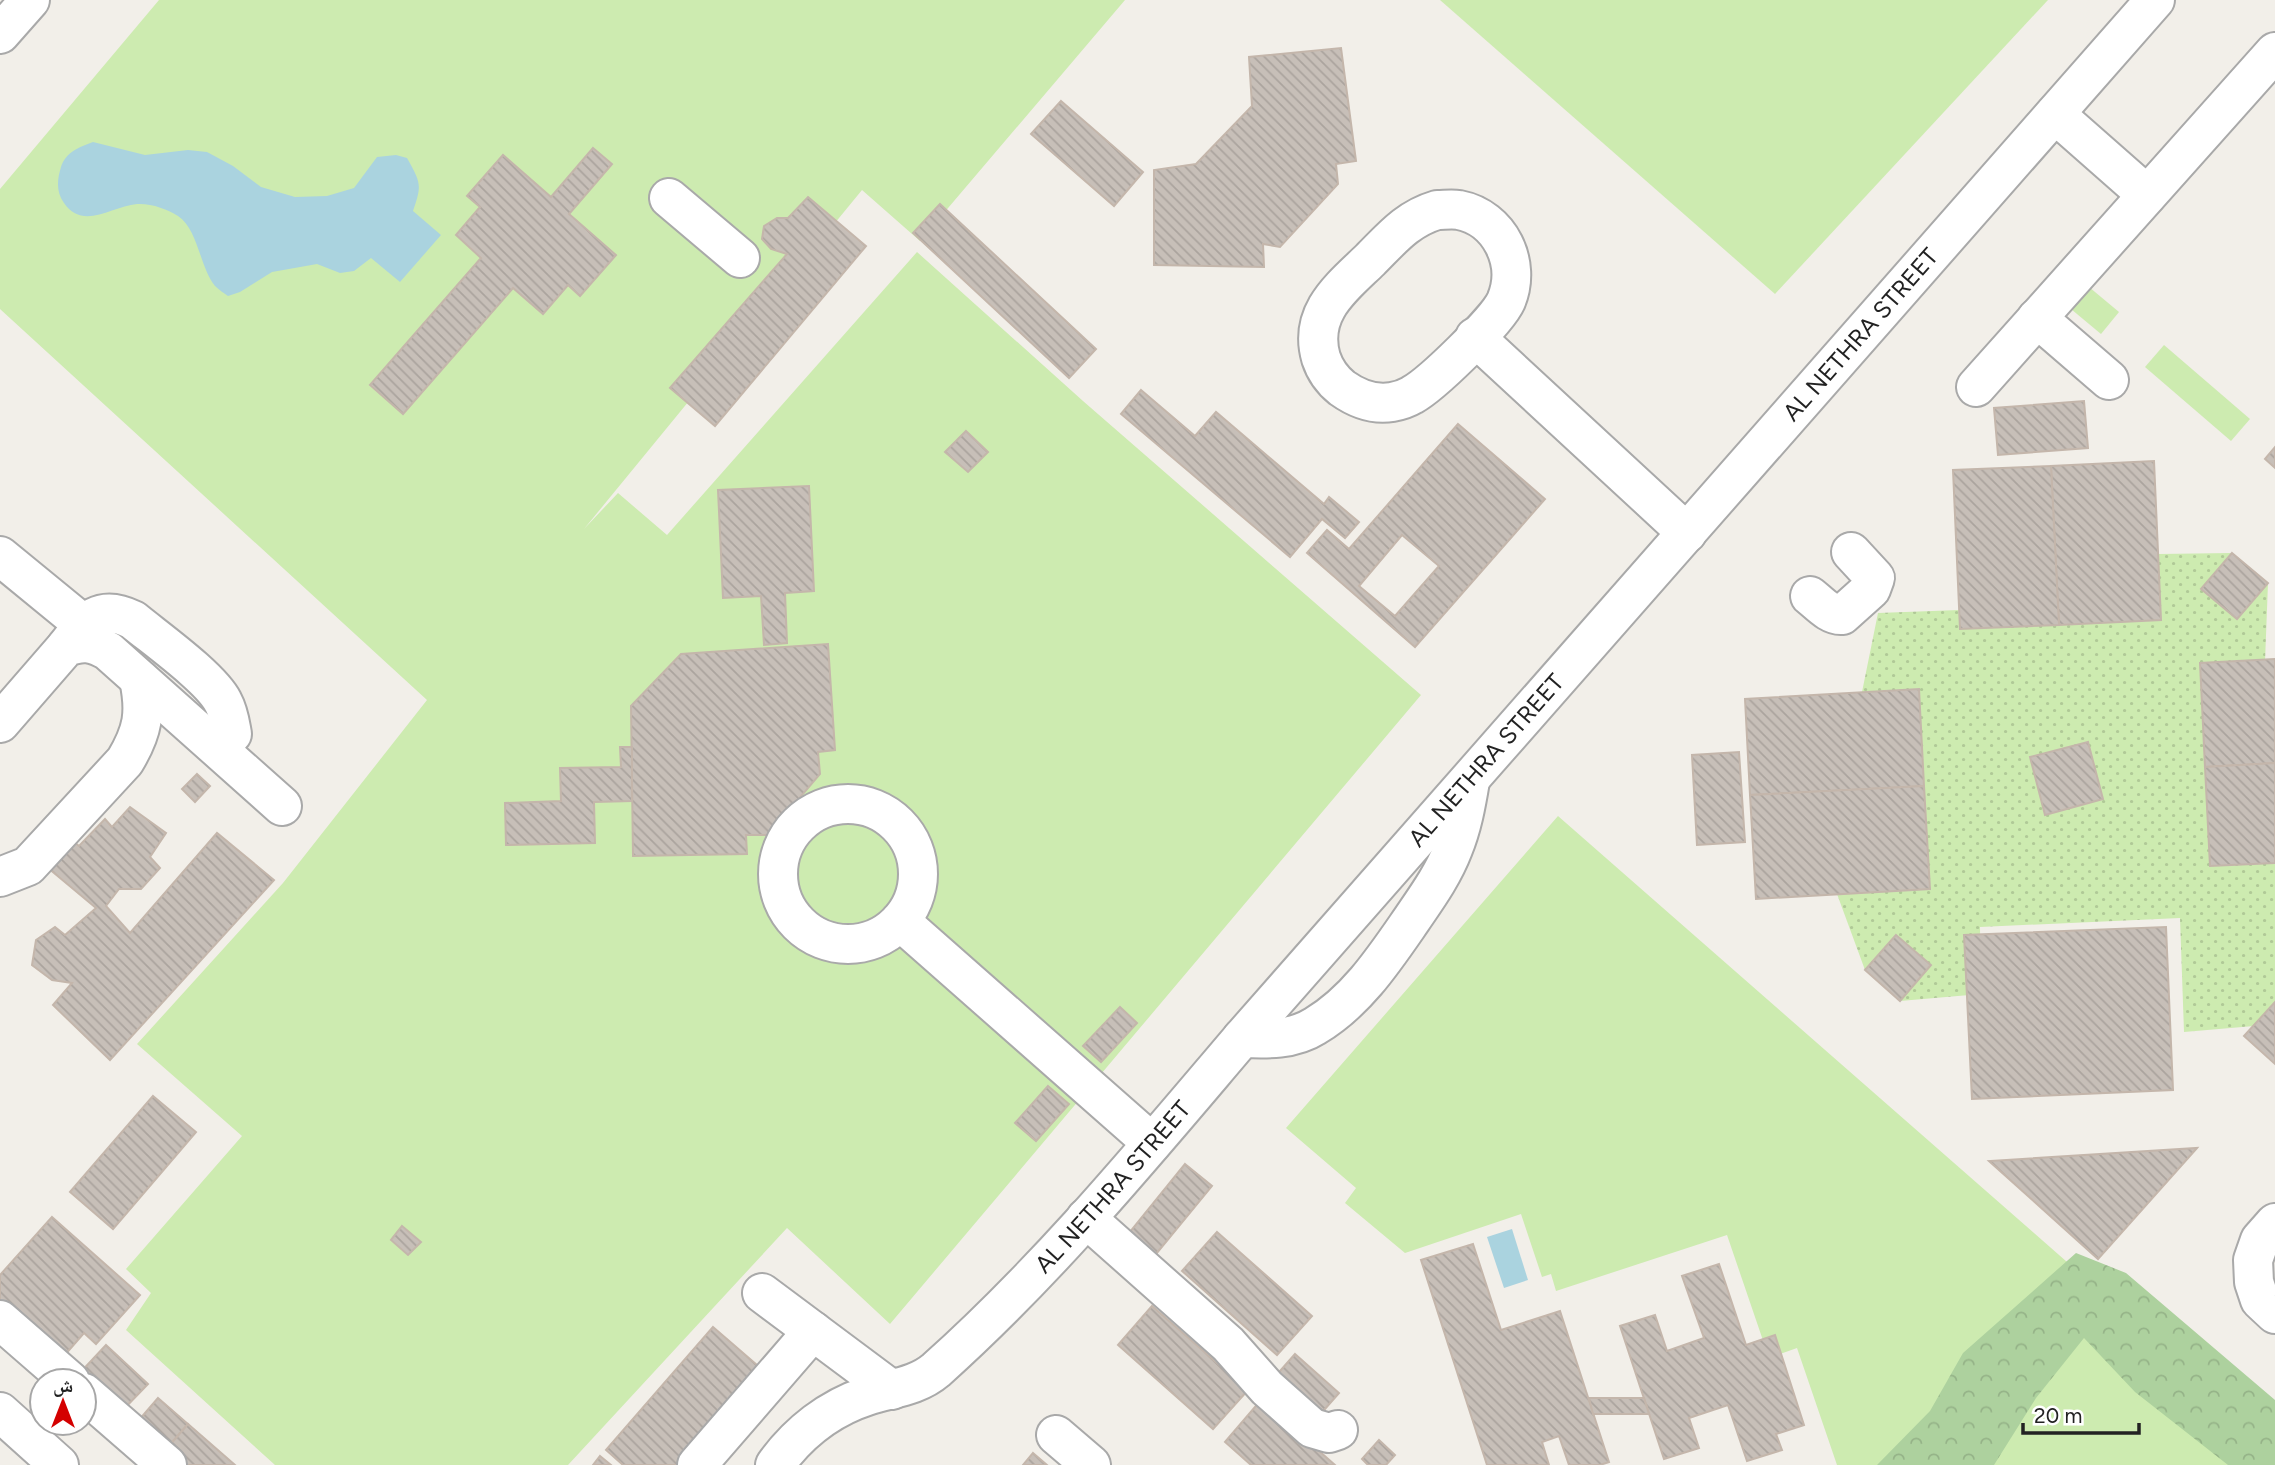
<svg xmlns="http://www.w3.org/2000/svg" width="2275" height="1465" viewBox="0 0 2275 1465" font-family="Figtree,'Noto Naskh Arabic',sans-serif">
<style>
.grass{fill:#cdebb0}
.forest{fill:url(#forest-crowns)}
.garden{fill:url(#garden-dots)}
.water{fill:#aad3df}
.building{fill:url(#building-back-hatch);stroke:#c4b6ab;stroke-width:2;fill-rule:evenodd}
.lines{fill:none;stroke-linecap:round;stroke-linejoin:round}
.minor-casing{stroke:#a9a9a9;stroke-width:42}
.minor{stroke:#fff;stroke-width:38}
.labels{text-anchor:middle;stroke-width:7;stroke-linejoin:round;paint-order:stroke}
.street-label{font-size:24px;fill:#222;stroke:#fff}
</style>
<defs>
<pattern id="forest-crowns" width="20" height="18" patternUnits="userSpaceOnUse" patternTransform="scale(1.75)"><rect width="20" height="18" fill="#add19e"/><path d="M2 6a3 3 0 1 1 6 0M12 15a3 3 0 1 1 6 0" fill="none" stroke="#95b388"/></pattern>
<pattern id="garden-dots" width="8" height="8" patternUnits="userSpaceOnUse" patternTransform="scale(1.75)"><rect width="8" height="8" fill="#cdebb0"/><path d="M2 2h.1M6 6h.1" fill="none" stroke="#b0c997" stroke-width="1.8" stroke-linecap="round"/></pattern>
<pattern id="building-back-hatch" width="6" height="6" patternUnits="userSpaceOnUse" patternTransform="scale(1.75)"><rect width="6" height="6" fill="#c7bfb8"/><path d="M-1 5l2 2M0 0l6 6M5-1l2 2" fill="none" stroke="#aba49e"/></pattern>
</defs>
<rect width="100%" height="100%" fill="#f2efe9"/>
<g class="grass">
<path d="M159 0H1125L920 241 862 190 584 529 618 493 667 535 917 252 1083 401 1421 695 890 1324 787 1228 568 1465H275L126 1330 151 1293 126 1269 242 1136 137 1044 283 883 427 700 0 309V189Z"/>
<path d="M1440 0H2048L1775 294Z"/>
<path d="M2089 287 2119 312 2101 334 2071 309Z"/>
<path d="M2164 345 2250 419 2231 441 2145 367Z"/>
<path d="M1558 816 2083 1276 2275 1465H1837L1797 1348 1769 1358 1727 1235 1556 1291 1551 1274 1542 1277 1521 1214 1405 1253 1345 1203 1356 1188 1286 1128Z"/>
</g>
<path class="forest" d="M2076 1253 2126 1273 2275 1400V1465H2228L2135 1392 2084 1338 2036 1398 1994 1465H1877L1930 1411 1963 1353Z"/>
<path class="garden" d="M2232 553 2202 589 2237 619 2268 583 2265 662 2200 663 2210 866 2275 863V1002L2254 1026 2184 1032 2180 918 1980 927 1981 994 1900 1001 1931 965 1896 935 1865 970 1837 894 1930 888 1919 690 1862 692 1878 613 1959 610 1961 629 2161 620 2158 554Z"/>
<g class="water">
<path d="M93 142 145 155 188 150 207 152 233 166 261 187 295 197 327 196 354 188 377 157 396 155 407 158C421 183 422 185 413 211L441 235 400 282 371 258 354 271 340 273 317 264 272 272 240 292 228 296C224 293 219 290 215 286 200 268 198 229 178 216 168 209 150 203 137 204 112 206 83 231 64 203 56 192 57 180 61 167 66 152 79 147 93 142Z"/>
<path d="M1512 1229 1528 1280 1504 1288 1487 1237Z"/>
</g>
<g class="building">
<path d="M1341 48 1356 161 1336 164 1338 184 1280 247 1263 244 1264 267 1154 265V170L1196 164 1252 106 1249 57Z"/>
<path d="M1061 101 1143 172 1114 206 1031 134Z"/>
<path d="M593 148 612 164 569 214 616 255 580 296 568 285 543 314 513 288 403 414 370 385 481 258 456 235 480 207 467 196 503 155 551 197Z"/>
<path d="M808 197 866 246 715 426 670 388 787 254 771 249 762 239 764 226 777 218H788Z"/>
<path d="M940 204 1096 349 1069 378 913 233Z"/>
<path d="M1141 390 1195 436 1216 412 1324 504 1329 497 1359 522 1345 538 1322 519 1290 557 1121 414Z"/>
<path d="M2084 401 2088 448 1998 455 1994 408Z"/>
<path d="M1458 424 1545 499 1415 647 1307 553 1327 530 1349 549ZM1402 535 1439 566 1395 616 1359 586Z"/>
<path d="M966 431 988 452 968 472 945 452Z"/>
<path d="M2275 447V468L2265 459Z"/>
<path d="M2154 461 2161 620 2059 625 2051 466Z"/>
<path d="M2051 466 2059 625 1960 629 1953 470Z"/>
<path d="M809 486 814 591 785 593 787 643 764 645 761 596 723 598 718 490Z"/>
<path d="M2232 553 2268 583 2237 619 2201 589Z"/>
<path d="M828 644 835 750 818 752 820 774 768 835H746L747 854 633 856 631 706 681 654Z"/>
<path d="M2275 659V763L2205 767 2200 663Z"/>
<path d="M1919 689 1924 786 1750 795 1745 699Z"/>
<path d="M2088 742 2103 799 2045 815 2030 757Z"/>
<path d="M620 747H632V801L594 802 595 843 506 845 505 803 561 801 560 768 621 767Z"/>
<path d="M1739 752 1745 842 1697 845 1692 755Z"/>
<path d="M2275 763V863L2210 866 2205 767Z"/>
<path d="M197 774 210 786 195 802 182 789Z"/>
<path d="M1924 786 1930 889 1756 899 1750 795Z"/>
<path d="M130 807 166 833 150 857 160 868 141 889H119L106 906 130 933 217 833 274 880 110 1060 53 1005 72 983 52 980 32 965 36 940 55 927 65 935 96 908 36 858 62 832 79 846 105 819 112 827Z"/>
<path d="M2166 927 2173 1090 1972 1099 1964 935Z"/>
<path d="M1896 935 1931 965 1900 1001 1865 970Z"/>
<path d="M2275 1002V1064L2244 1036Z"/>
<path d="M1120 1007 1137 1023 1101 1062 1083 1046Z"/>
<path d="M1048 1086 1069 1104 1036 1141 1015 1123Z"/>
<path d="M153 1096 196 1132 113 1229 70 1192Z"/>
<path d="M2197 1148 2098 1259 1989 1161Z"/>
<path d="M1185 1164 1212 1186 1156 1254 1129 1233Z"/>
<path d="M52 1217 140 1295 96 1344 84 1333 63 1357 0 1301V1275Z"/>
<path d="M402 1226 421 1242 408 1255 391 1240Z"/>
<path d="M1217 1232 1312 1316 1277 1355 1182 1271Z"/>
<path d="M1473 1244 1501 1330 1560 1311 1609 1462 1600 1465H1569L1559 1436 1542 1442 1549 1465H1487L1421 1260Z"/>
<path d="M1719 1264 1746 1345 1775 1335 1804 1425 1776 1434 1782 1450 1747 1461 1728 1405 1689 1418 1699 1448 1664 1459 1620 1326 1655 1315 1667 1351 1704 1338 1682 1276Z"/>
<path d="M1152 1306 1248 1390 1213 1429 1118 1345Z"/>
<path d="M713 1327 764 1371 682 1465H623L606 1450Z"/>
<path d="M106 1345 148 1384 118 1415 77 1376Z"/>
<path d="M1295 1354 1339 1393 1317 1418 1273 1379Z"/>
<path d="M158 1398 188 1424 163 1453 133 1427Z"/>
<path d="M1589 1398H1644L1649 1414H1593Z"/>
<path d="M1261 1400 1335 1465H1251L1225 1442Z"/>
<path d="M188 1424 235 1465H176L163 1453Z"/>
<path d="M1379 1440 1395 1455 1386 1465H1368L1362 1459Z"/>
<path d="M1033 1453 1047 1465H1023Z"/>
<path d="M600 1456 611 1465H593Z"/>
</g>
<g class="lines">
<g class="minor-casing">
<g id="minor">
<path d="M0 34 30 0"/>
<path d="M2055 114 2147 195"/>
<path d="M669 198 740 258"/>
<path d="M1437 210C1444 210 1452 209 1459 210 1500 218 1522 263 1506 301 1497 321 1432 384 1412 395 1407 398 1398 401 1392 402 1374 405 1356 398 1342 388 1332 380 1325 370 1321 358 1308 313 1341 288 1370 260 1392 238 1407 219 1437 210Z"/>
<path d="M2037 318 2109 380"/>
<path d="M1475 337 1687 533"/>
<path d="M1976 387 2275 52"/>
<path d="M0 556 83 624"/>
<path d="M1810 596C1819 603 1830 616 1842 615L1871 589 1875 578 1851 552"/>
<path d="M66 647C86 621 99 603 133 620 156 639 211 678 223 702 229 713 230 723 232 734"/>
<path d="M0 723 66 647C83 641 92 642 108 651L282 806"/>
<circle cx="848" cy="874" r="70"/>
<path d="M0 877 28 866 125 761C143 731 146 713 139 679"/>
<path d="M900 921 1152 1143"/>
<path d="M1242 1038C1267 1039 1293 1040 1315 1026 1357 1001 1385 958 1412 919 1427 897 1443 875 1453 849 1462 827 1466 805 1470 781"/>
<path d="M1086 1218 1228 1344 1267 1388 1312 1428 1329 1433 1338 1430"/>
<path d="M2275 1223 2260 1240 2253 1260 2254 1282 2260 1300 2275 1314"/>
<path d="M762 1293 892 1390"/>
<path d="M0 1320 70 1381"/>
<path d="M84 1393 167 1465"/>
<path d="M0 1412 59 1465"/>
<path d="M1056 1435 1091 1465"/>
<path d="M697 1465 813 1331"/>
<path id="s1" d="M775 1465C798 1433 830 1408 867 1396 891 1388 916 1387 936 1370 1048 1270 1145 1152 1242 1038L2155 0"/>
</g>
</g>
<use href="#minor" class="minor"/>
</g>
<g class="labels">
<g class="street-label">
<text dy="8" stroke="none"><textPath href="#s1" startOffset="1580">AL NETHRA STREET</textPath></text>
<text dy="8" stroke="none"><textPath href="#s1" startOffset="1013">AL NETHRA STREET</textPath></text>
<text dy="8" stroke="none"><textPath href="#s1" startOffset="446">AL NETHRA STREET</textPath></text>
</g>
</g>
<g transform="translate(63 1402)"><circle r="33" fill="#ffffff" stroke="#a7a7a7" stroke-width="2"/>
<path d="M0-5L12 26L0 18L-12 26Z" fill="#d40000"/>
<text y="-10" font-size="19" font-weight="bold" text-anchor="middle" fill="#222222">ش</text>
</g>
<path d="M2023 1423v10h116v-10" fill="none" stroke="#222222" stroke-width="3.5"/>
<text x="2034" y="1423" font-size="21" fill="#222222" stroke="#ffffff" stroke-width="5" paint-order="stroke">20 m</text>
</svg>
